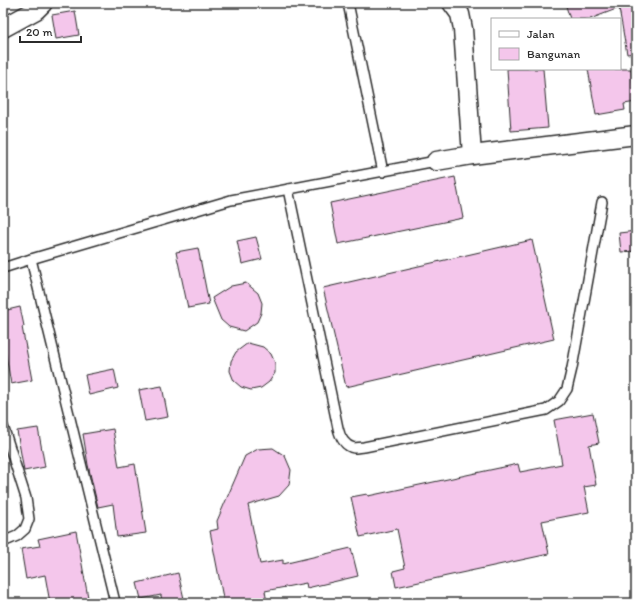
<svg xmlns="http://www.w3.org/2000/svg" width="639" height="606" viewBox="0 0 639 606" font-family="Itim,sans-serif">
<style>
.building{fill:#f4c6eb;stroke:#2b2b2b}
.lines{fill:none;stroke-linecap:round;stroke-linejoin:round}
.service-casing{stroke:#2b2b2b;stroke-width:12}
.minor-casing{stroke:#2b2b2b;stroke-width:21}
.service{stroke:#fff;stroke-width:9}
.minor{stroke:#fff;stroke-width:18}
</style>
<rect width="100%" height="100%" fill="#fff"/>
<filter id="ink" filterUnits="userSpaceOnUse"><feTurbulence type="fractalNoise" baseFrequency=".025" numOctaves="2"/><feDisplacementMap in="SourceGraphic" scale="8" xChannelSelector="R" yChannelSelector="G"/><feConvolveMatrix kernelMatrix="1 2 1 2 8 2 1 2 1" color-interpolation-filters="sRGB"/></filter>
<g filter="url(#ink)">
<g class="building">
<path d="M565 3H636V53L627 54 619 8 590 19H570Z"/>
<path d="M75 11 79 35 56 39 52 15Z"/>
<path d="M507 69H543L548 128 511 131Z"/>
<path d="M588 69H631L636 102 624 104 625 110 596 115Z"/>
<path d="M455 177 463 218 338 244 330 203Z"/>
<path d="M636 231V251L621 252 619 233Z"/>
<path d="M256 237 262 259 242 264 237 241Z"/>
<path d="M532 240 554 339 346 387 323 288Z"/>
<path d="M198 248 209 304 188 308 176 252Z"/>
<path d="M246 283 258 293 262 303 261 313 257 322 244 331 229 327 221 320 212 298 231 286Z"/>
<path d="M20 307 24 326 22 327 32 380 11 384 3 338V311Z"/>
<path d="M248 343 263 347 271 354 275 363V373L269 382 261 388 251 390 241 387 234 381 230 371 231 361 236 352Z"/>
<path d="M114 369 118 388 89 395 85 375Z"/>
<path d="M162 386 168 417 145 421 139 390Z"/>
<path d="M593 413 599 443 589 445 596 485 584 487 589 512 542 521 549 554 396 587 393 571 405 568 397 529 360 537 351 497 367 494 368 496 518 464 520 472 562 464 554 420Z"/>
<path d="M38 428 45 467 24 471 17 431Z"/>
<path d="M113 429 119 467 135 464 146 533 117 537 113 504 98 507 88 465 83 434Z"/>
<path d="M273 448 285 456 291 470 289 485 279 496 248 505 260 564 283 560V564L351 548 358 576 307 588 306 583 265 591 267 603H224L210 531 218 529 217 521 245 456 258 449Z"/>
<path d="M76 531 89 603H50L45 575 26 579 21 549 40 546 38 539Z"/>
<path d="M178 573 185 603H162L161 595 141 599 137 583Z"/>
</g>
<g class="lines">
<g class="service-casing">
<g id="service">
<path d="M348 3 383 172"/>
<path d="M288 189 338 428C340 437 345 446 354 448 357 448 361 447 364 447L546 410 559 401 567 389 572 368 602 202"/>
<path d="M31 259 115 602"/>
<path d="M3 268 31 259 231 200 436 161"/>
<path d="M3 426 26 498 29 519 25 529 17 536 3 542"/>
</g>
</g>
<g class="minor-casing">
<g id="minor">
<path d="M452 3 460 14 463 29 472 155"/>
<path d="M3 28 36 10 43 3"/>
<path d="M436 161 472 155 636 135"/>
</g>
</g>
<use href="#service" class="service"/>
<use href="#minor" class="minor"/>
</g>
</g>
<rect width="639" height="606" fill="none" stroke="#fff" stroke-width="16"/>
<rect x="8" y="8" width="623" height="590" fill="none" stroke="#2b2b2b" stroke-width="1.5" filter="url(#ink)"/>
<rect x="491" y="18" width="130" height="52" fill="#ffffff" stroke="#aaaaaa"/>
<rect x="499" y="31" width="20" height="6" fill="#ffffff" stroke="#aaaaaa"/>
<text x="527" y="38" font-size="12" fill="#2b2b2b">Jalan</text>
<rect x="499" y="48" width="20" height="12" fill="#f4c6eb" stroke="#aaaaaa"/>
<text x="527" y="58" font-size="12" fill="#2b2b2b">Bangunan</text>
<path d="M20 36v6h61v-6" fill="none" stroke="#2b2b2b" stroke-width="2"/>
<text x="26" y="36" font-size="12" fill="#2b2b2b" stroke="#ffffff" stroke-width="3" paint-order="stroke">20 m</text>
</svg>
